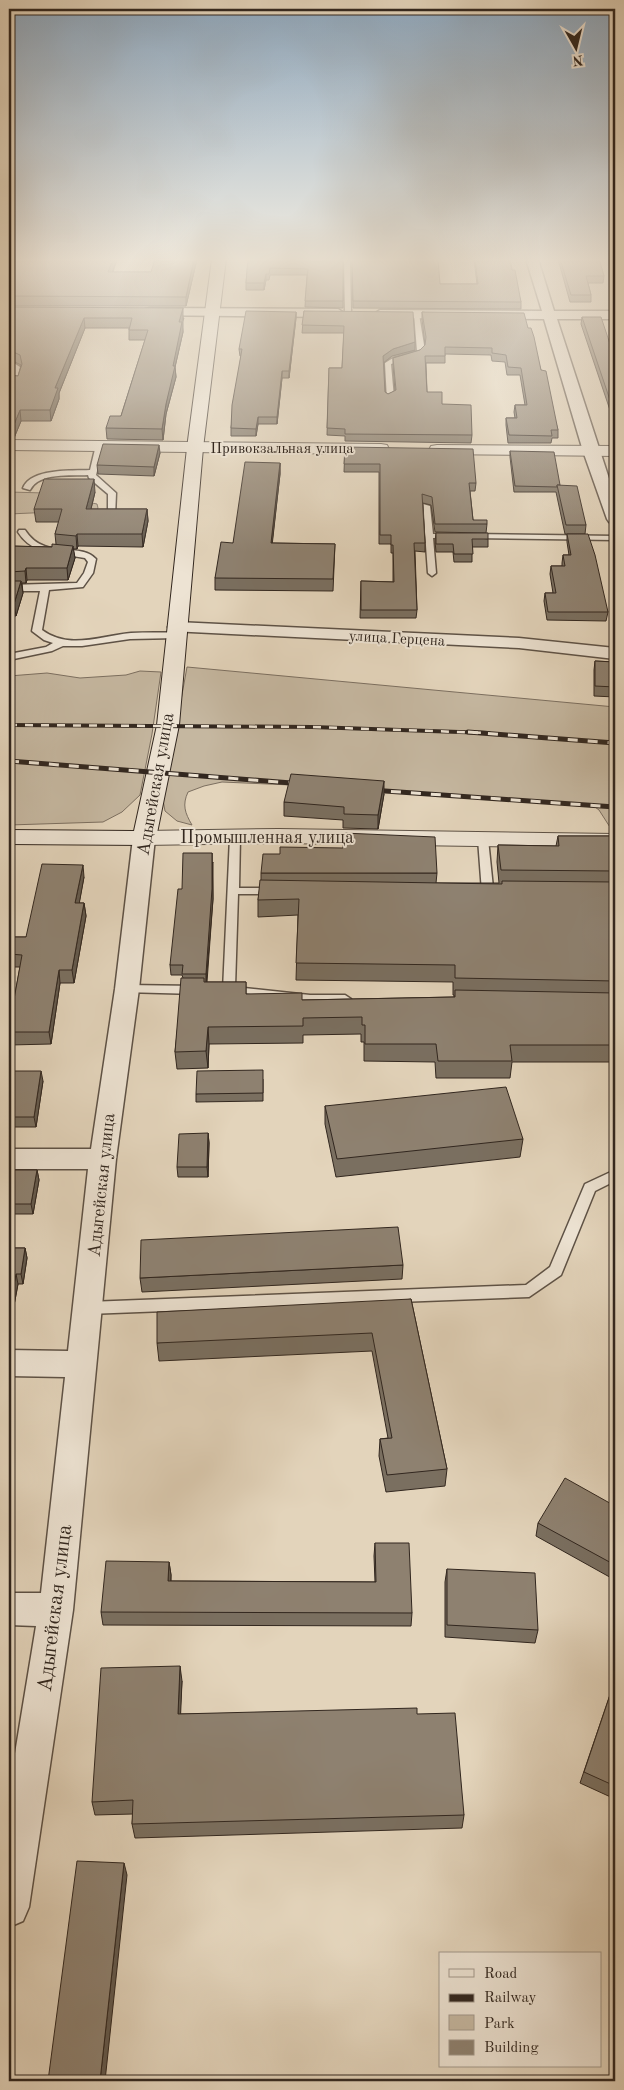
<svg xmlns="http://www.w3.org/2000/svg" width="624" height="2090" viewBox="0 0 624 2090" font-family="'Old Standard TT',serif">
<style>
.green{fill:#c5b7a0;stroke:#7c6f60}
.lines{fill:none;stroke-linecap:round;stroke-linejoin:round}
.service-casing{stroke:#5e5246;stroke-width:3}
.minor-casing{stroke:#5e5246;stroke-width:3}
.tertiary-casing{stroke:#5e5246;stroke-width:2}
.secondary-casing{stroke:#32271f;stroke-width:2}
.service{fill:#ede3d3;fill-rule:evenodd}
.minor{fill:#ede3d3;fill-rule:evenodd}
.tertiary{fill:#ede3d3;fill-rule:evenodd}
.secondary{fill:#ede3d3;fill-rule:evenodd}
.rail-far1-casing{stroke:#32271f;stroke-width:4}
.rail-casing{stroke:#32271f;stroke-width:5}
.rail-far1{stroke:#ede3d3;stroke-width:2.5;stroke-dasharray:8;stroke-linecap:butt}
.rail{stroke:#ede3d3;stroke-width:3;stroke-dasharray:10;stroke-linecap:butt}
.wall{fill:#7a6f60;stroke:#32271f;fill-rule:evenodd}
.shaded-wall{fill:#635a4e;stroke:#32271f}
.building{fill:#8e8170;stroke:#32271f}
.labels{text-anchor:middle;stroke-width:4;stroke-linejoin:round;paint-order:stroke}
.far-street-label{font-size:15px;fill:#32271f;stroke:#ede3d3}
.street-label{font-size:18px;fill:#32271f;stroke:#ede3d3}
.near-street-label{font-size:21px;fill:#32271f;stroke:#ede3d3}
</style>
<rect width="100%" height="100%" fill="#e3d4bb"/>
<filter id="stains"><feTurbulence type="fractalNoise" baseFrequency=".004" numOctaves="4"/><feColorMatrix values="0 0 0 0 .2 0 0 0 0 .09 0 0 0 0 .02 0 0 0 .5 -.17"/></filter>
<radialGradient id="worn" r=".72"><stop offset=".6" stop-color="#630" stop-opacity="0"/><stop offset="1" stop-color="#630" stop-opacity=".3"/></radialGradient>
<g class="green">
<path d="M9 492 45 493 97 504 98 508 97 510 9 514Z"/>
<path d="M187 667 615 707V835L599 810 595 807 291 785 222 782 204 786 188 792C182 805 185 813 192 825L177 821 165 811 163 800Z"/>
<path d="M140 671 161 672 152 734 140 795 122 812 103 822 9 825V676L47 673 80 678 126 675Z"/>
</g>
<g class="lines">
<g class="service-casing">
<g id="service">
<path d="M344 259H350L351 313 348 315 345 313Z"/>
<path d="M414 313 419 314 424 345 423 352 419 356 391 364 394 398 387 400 385 363 393 358 417 351Z"/>
<path d="M9 360 20 367 21 374 18 385 12 384 14 368 9 365Z"/>
<path d="M96 445 103 447 96 475 116 493 115 517 108 515V494L89 478 88 475C71 476 39 472 30 490L23 488C31 468 71 471 90 470Z"/>
<path d="M423 504 430 506 433 534H453L457 536 453 538H433L436 573 432 576 428 573Z"/>
<path d="M19 530H25C45 561 79 541 96 559L93 573 83 587 49 590 42 630C69 650 100 636 131 633 146 632 162 633 177 632L182 635 177 638 130 639 82 646H63L52 651 9 660V654L46 647 53 643 44 640 32 631 40 591H9V585L77 583 84 573 88 562 85 558C60 553 33 556 18 532Z"/>
<path d="M470 534 615 536V540L473 538 469 536Z"/>
<path d="M235 834 240 837 239 888H276L282 891 276 894H238L235 987 310 995H345L351 999 349 1002 310 1003 225 993 223 990 230 837Z"/>
<path d="M483 836 488 839 493 888 500 890 502 892C498 897 486 897 482 892L478 839Z"/>
<path d="M127 985 197 986 203 990 197 994 123 992 121 989 123 986Z"/>
<path d="M615 1170V1181L595 1191 561 1275 529 1297 88 1314 83 1312 81 1308 83 1304 88 1302 526 1285 550 1267 585 1184Z"/>
</g>
</g>
<g class="minor-casing">
<g id="minor">
<path d="M526 259H538L554 311H615V319H557L615 497V524L609 522 607 519 583 451 544 319 380 318 374 314 380 310 542 311Z"/>
<path d="M150 308 338 309 344 313 338 317 145 315 144 312 145 309Z"/>
<path d="M177 622 519 638 615 648V659L519 648 171 631 168 627 171 623Z"/>
<path d="M144 832 152 833 155 838 139 989 116 1159 73 1610 29 1907 23 1921 9 1927V1790L36 1626 9 1625V1593H41L65 1377 9 1376V1350L68 1351 88 1169H9V1149H91L115 989 133 838 136 833Z"/>
</g>
</g>
<g class="tertiary-casing">
<g id="tertiary">
<path d="M9 440 381 444 387 445 389 449 387 453 381 454 9 450Z"/>
<path d="M437 445 615 446V456L431 454 429 450 431 446Z"/>
<path d="M279 829 615 834V848L279 843 144 845 136 843 132 838 136 833 144 831Z"/>
</g>
</g>
<g class="secondary-casing">
<path id="secondary" d="M212 259H226L203 448 179 725 156 838 152 843 144 845 9 844V830L134 831 157 725 187 448Z"/>
</g>
<use href="#service" class="service"/>
<use href="#minor" class="minor"/>
<use href="#tertiary" class="tertiary"/>
<use href="#secondary" class="secondary"/>
<g class="rail-far1-casing">
<path id="rail-far1" d="M9 725 312 727 489 733"/>
</g>
<g class="rail-casing">
<g id="rail">
<path d="M468 732 615 743"/>
<path d="M9 761 304 784"/>
<path d="M371 790 615 807"/>
</g>
</g>
<use href="#rail-far1" class="rail-far1"/>
<use href="#rail" class="rail"/>
</g>
<g class="wall">
<path d="M9 259H117L113 272H151L197 259 186 306H9Z"/>
<path d="M248 259H343V308L305 307 307 275H270L269 280H266L264 290H246V283Z"/>
<path d="M352 259 440 284H477L474 259H510L512 270 521 302V309L353 308Z"/>
<path d="M558 259H615V260L599 259 604 276 603 283H588L591 295V302H570Z"/>
<path d="M9 307 184 318 182 323 183 332 175 367 176 377 166 414 163 440 107 439 106 428 121 416 145 340H129V328H85L59 393V399L51 421H21L14 438 9 439ZM11 360 21 365 18 376 11 375 12 369Z"/>
<path d="M304 311 415 350 392 356 384 363 385 392 388 394 395 391 393 365V358L420 350 425 345 422 319V312L528 328 541 370 558 430V438H552L551 443H508L506 425V418H515L514 412 515 405H525L520 375H507L505 362 492 361 491 355 445 354V363H426L427 392 442 404 472 435 471 443 345 441V436L327 435 329 368H342L344 333H302Z"/>
<path d="M296 312V318L289 378H282L277 424H258L256 436H231V428L241 356H240L239 349Z"/>
<path d="M582 317 615 359V422H614L581 324Z"/>
<path d="M345 447 476 483 475 491H470L473 520 487 524 486 533 435 532 431 505 423 503 425 543V552L415 551 417 610 416 618H360L361 581 393 582V553H391V544H379V472H344Z"/>
<path d="M510 451 560 485 586 525 585 534H565L556 492H514L510 457Z"/>
<path d="M160 453 154 476 98 474 97 465Z"/>
<path d="M280 463V474L272 543 335 544 333 591 215 590V578L233 543Z"/>
<path d="M95 492 91 509H147L148 521 143 547 78 546 77 549H73L75 558 68 580H27L26 583H22L23 593 16 616H9V546L52 547 56 544 55 534 59 522H36L34 509Z"/>
<path d="M436 533 488 539V547H472V562H454L453 552H436L435 541Z"/>
<path d="M567 534 608 612 606 621 547 620 544 601 545 593H553L550 574 551 566H562V563L563 555H569L567 542Z"/>
<path d="M595 661 615 662V697L594 696V670Z"/>
<path d="M384 794 378 829 343 828V820L284 816V802Z"/>
<path d="M558 836H615V1062H512L510 1078H436L435 1062 364 1061V1042H361V1034L303 1035V1043L209 1044 208 1068 177 1069 175 1052 183 978 182 975H171L170 965 213 862V899L207 982H246V994L302 1000 454 997V995H453V982L296 980 298 915 258 917V900L261 880V873H437L436 883H499L497 862 498 845 556 846Z"/>
<path d="M84 877 79 903H84L86 916 74 983H60L51 1044 10 1045 9 1037V1027L20 967H9V937H26Z"/>
<path d="M9 1071 43 1081 36 1127H9Z"/>
<path d="M263 1079V1101L196 1102V1094Z"/>
<path d="M325 1106 523 1139 520 1157 336 1177 325 1124Z"/>
<path d="M208 1133 209 1143 208 1177H178L177 1167Z"/>
<path d="M9 1170H37L39 1180 33 1214H9Z"/>
<path d="M9 1248H25L27 1258 23 1284H18L9 1332Z"/>
<path d="M403 1265 402 1279 142 1292 140 1278Z"/>
<path d="M411 1299 447 1469 445 1486 386 1492 379 1456 380 1439 388 1438 372 1351 159 1361 157 1343Z"/>
<path d="M615 1506V1580L536 1536 538 1523Z"/>
<path d="M375 1543 412 1613 411 1626 103 1625 101 1612 169 1562 171 1575V1581L375 1582 374 1556Z"/>
<path d="M447 1569 538 1630 535 1643 445 1637V1582Z"/>
<path d="M615 1680V1799L580 1783Z"/>
<path d="M182 1681 180 1714H417L464 1815 462 1828 135 1838 132 1824 133 1814 95 1815 92 1802Z"/>
</g>
<g class="shaded-wall">
<path d="M113 259H117L109 281 108 272Z"/>
<path d="M194 259H197L186 306V297Z"/>
<path d="M266 274V280L264 290V283Z"/>
<path d="M183 308V332L175 367 176 377 166 414 163 440 162 429 166 404 173 366 179 322Z"/>
<path d="M296 312V318L289 378V371Z"/>
<path d="M84 318 85 328 59 393V399L51 421 50 410 55 388Z"/>
<path d="M415 342V350L392 356 383 363V356L393 349Z"/>
<path d="M11 359 12 369 10 385 9 375Z"/>
<path d="M282 371V378L277 424V417Z"/>
<path d="M20 410 21 421 14 438 13 427Z"/>
<path d="M258 417V424L256 436V429Z"/>
<path d="M159 445 160 453 154 476V467Z"/>
<path d="M10 446 12 457 9 466V449Z"/>
<path d="M280 463V474L271 555V543Z"/>
<path d="M94 479 95 492 88 521 86 509Z"/>
<path d="M147 509 148 521 143 547 142 534Z"/>
<path d="M77 534 78 546 77 549 76 536Z"/>
<path d="M73 546 75 558 68 580 67 568Z"/>
<path d="M26 568 27 580 26 583 25 571Z"/>
<path d="M21 581 23 593 16 616 14 604Z"/>
<path d="M384 781V794L378 829V815Z"/>
<path d="M212 853 213 899 206 984V974Z"/>
<path d="M83 865 84 877 77 916 75 903Z"/>
<path d="M84 903 86 916 74 983 72 970Z"/>
<path d="M59 970 60 983 51 1044 49 1032Z"/>
<path d="M208 1027 209 1044 208 1068 206 1051Z"/>
<path d="M41 1071 43 1081 36 1127 34 1117Z"/>
<path d="M208 1133 209 1143 208 1177 207 1167Z"/>
<path d="M37 1170 39 1180 33 1214 31 1204Z"/>
<path d="M25 1248 27 1258 23 1284 21 1274Z"/>
<path d="M16 1274 18 1284 9 1332V1311Z"/>
<path d="M169 1562 171 1575 170 1594 168 1581Z"/>
<path d="M180 1666 182 1681 180 1729 178 1714Z"/>
<path d="M124 1863 127 1875 105 2081H100Z"/>
</g>
<g class="building">
<path d="M9 259H113L108 272H151L155 259H194L186 297 9 296Z"/>
<path d="M248 259H343V301H305L308 269 270 268 269 274H266L264 283H246Z"/>
<path d="M352 259H438L440 284H478L475 259H510L512 270H515L521 302 353 301Z"/>
<path d="M560 259H599L604 276H586L591 295H571Z"/>
<path d="M9 307 183 308 179 322H182L173 366H175L166 404 162 429 106 428 110 416H121L148 330H129L132 318H84L55 388H58L50 410H20L13 427 9 428V357L11 359 9 375 18 376 22 364 20 355 9 350Z"/>
<path d="M246 311 296 312 289 371H282L277 417H258L256 429 231 428 232 405 242 349H239Z"/>
<path d="M304 311 413 312 415 342 393 349 383 356 385 392 388 394 396 390 393 358 420 350 425 345 426 337 422 312 524 313 528 328H531L534 337 541 370 546 371 558 430H551L552 436 509 435 506 418H517L515 405H527L521 368 508 367 506 355 492 353V348L445 347V356H425L427 392H442V404L471 405 472 435 345 434V429L327 428 329 368H342L344 326 302 325Z"/>
<path d="M582 317H601L615 359V415Z"/>
<path d="M103 444 159 445 154 467 97 465Z"/>
<path d="M345 447 473 449 476 483H469L473 520H487V524H435L432 497 422 494 425 543H414L417 610H361V581L394 582 393 545H391V535H380V464H344Z"/>
<path d="M510 451 554 452 560 485H557V487L515 486Z"/>
<path d="M245 462 280 463 271 543 335 544 333 579 215 578 221 542 233 543Z"/>
<path d="M44 479H94L86 509H147L142 534H77L76 536 55 534 62 509H34Z"/>
<path d="M557 485 577 486 586 525H566Z"/>
<path d="M436 533H488V539H472L473 554H454L453 544H436Z"/>
<path d="M567 534H588L595 555 608 612H548L545 593H556L551 566H565L563 555H571Z"/>
<path d="M52 544 73 546 67 568H26L25 571 9 572V546L52 547Z"/>
<path d="M9 581H21L14 604H9Z"/>
<path d="M595 661 615 662V687L595 686Z"/>
<path d="M291 774 384 781 378 815 344 814V807L284 802Z"/>
<path d="M343 833 435 837 437 873H261L263 854H280V847L343 848Z"/>
<path d="M558 836H615V871L501 870 498 845 559 846Z"/>
<path d="M183 853H212V889L206 974H182L183 965H170L178 889H182Z"/>
<path d="M42 864 83 865 75 903H84L72 970H59L49 1032H9V1027L22 955 9 954V937H26Z"/>
<path d="M260 880 502 884V881L615 882V981L455 978V965L296 963 299 899 258 900Z"/>
<path d="M181 978H204V982H246V994L302 993V1000L455 997V990L615 993V1045H510L512 1061H438L436 1044H365V1025H362V1017L303 1018V1026L208 1027 206 1051 175 1052Z"/>
<path d="M263 1070V1093L196 1094 197 1071Z"/>
<path d="M9 1071H41L34 1117H9Z"/>
<path d="M506 1087 523 1139 337 1159 325 1106Z"/>
<path d="M208 1133 207 1167H177L179 1134Z"/>
<path d="M9 1170H37L31 1204H9Z"/>
<path d="M398 1227 403 1265 140 1278 141 1240Z"/>
<path d="M9 1248H25L21 1274H16L9 1311Z"/>
<path d="M411 1299 447 1469 387 1475 380 1439 392 1438 372 1333 157 1343V1312Z"/>
<path d="M565 1478 615 1506V1565L538 1523Z"/>
<path d="M375 1543H409L412 1613 101 1612 106 1561 169 1562 168 1581 376 1582Z"/>
<path d="M447 1569 535 1573 538 1630 447 1625Z"/>
<path d="M180 1666 178 1714 417 1708V1714L455 1713 464 1815 132 1824 133 1800 92 1802 101 1668Z"/>
<path d="M615 1680V1786L584 1772Z"/>
<path d="M77 1861 124 1863 100 2081H48Z"/>
</g>
<linearGradient id="sky" x2="0" y2="1"><stop stop-color="#8ea9c1"/><stop offset="0.47" stop-color="#f2ece0"/><stop offset="1" stop-color="#f2ece0" stop-opacity="0"/></linearGradient>
<rect width="624" height="552" fill="url(#sky)"/>
<g class="labels">
<g class="far-street-label">
<text x="282" y="453">Привокзальная улица</text>
<text transform="translate(397 638) rotate(3)" y="5">улица Герцена</text>
</g>
<g class="street-label">
<text transform="translate(155 784) rotate(-80)" y="6">Адыгейская улица</text>
<text x="267" y="843">Промышленная улица</text>
<text transform="translate(101 1185) rotate(-84)" y="6">Адыгейская улица</text>
</g>
<g class="near-street-label">
<text transform="translate(54 1608) rotate(-83)" y="7">Адыгейская улица</text>
</g>
</g>
<rect width="624" height="2090" fill="none" stroke="#e3d4bb" stroke-width="30"/>
<rect x="10" y="10" width="604" height="2070" fill="none" stroke="#32271f" stroke-width="2.5"/>
<rect x="15" y="15" width="594" height="2060" fill="none" stroke="#32271f"/>
<rect x="439" y="1952" width="162" height="115" fill="#ede3d3" stroke="#a2988b"/>
<rect x="449" y="1969" width="25" height="8" fill="#ede3d3" stroke="#a2988b"/>
<text x="484" y="1978" font-size="15" fill="#32271f">Road</text>
<rect x="449" y="1994" width="25" height="8" fill="#32271f" stroke="#a2988b"/>
<text x="484" y="2002" font-size="15" fill="#32271f">Railway</text>
<rect x="449" y="2015" width="25" height="15" fill="#c5b7a0" stroke="#a2988b"/>
<text x="484" y="2028" font-size="15" fill="#32271f">Park</text>
<rect x="449" y="2040" width="25" height="15" fill="#8e8170" stroke="#a2988b"/>
<text x="484" y="2052" font-size="15" fill="#32271f">Building</text>
<g transform="translate(576 48) rotate(172)" stroke="#ede3d3" stroke-width="4" paint-order="stroke">
<path d="M0-4L9 19L0 12L-9 19Z" fill="#32271f"/>
<text y="-8" font-size="14" font-weight="bold" text-anchor="middle" fill="#32271f">N</text>
</g>
<rect width="100%" height="100%" filter="url(#stains)"/>
<rect width="100%" height="100%" fill="url(#worn)"/>
</svg>
